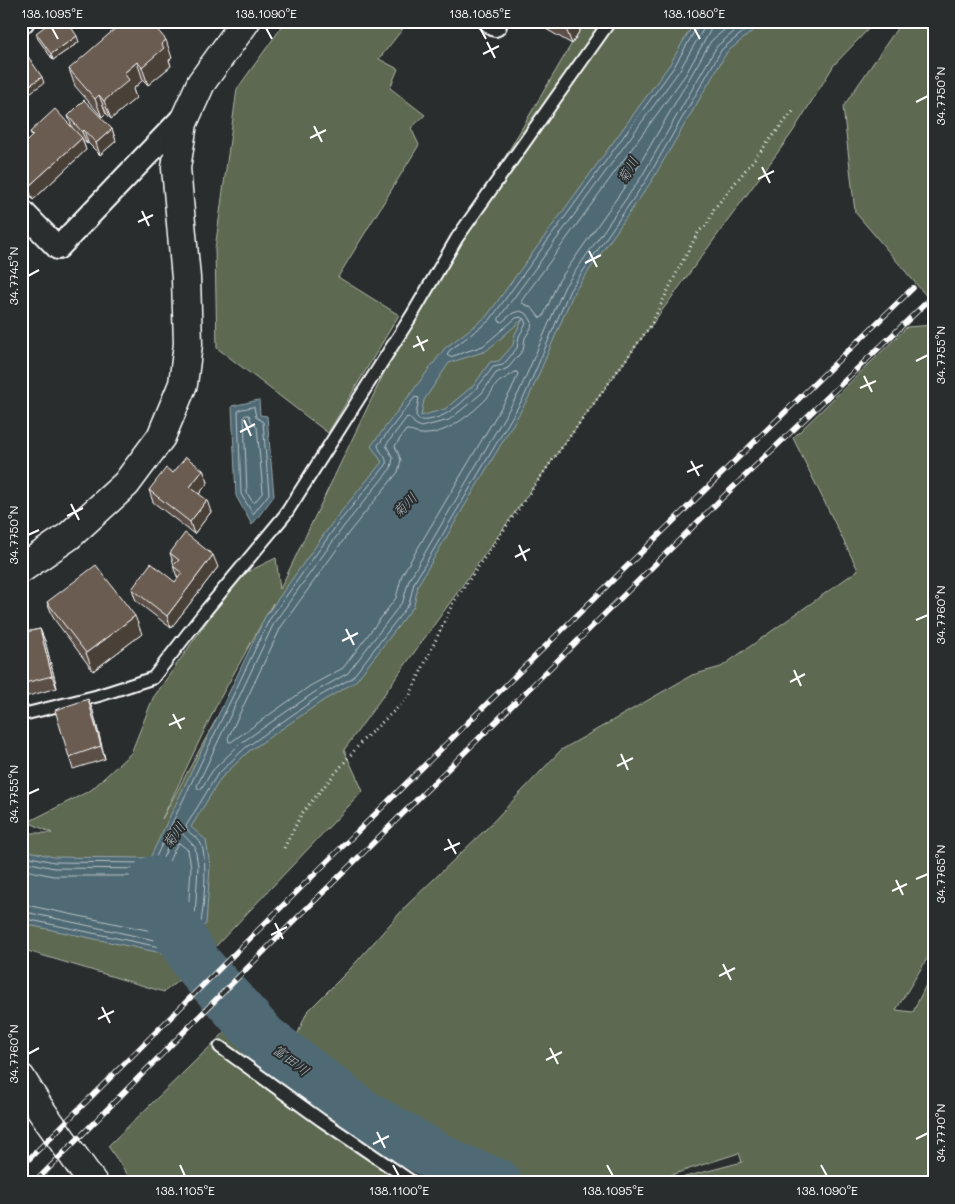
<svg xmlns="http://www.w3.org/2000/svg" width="955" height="1204" viewBox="0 0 955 1204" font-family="Mali,'Klee One',sans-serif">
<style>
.green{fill:#5d6a51;stroke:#aeb4a8;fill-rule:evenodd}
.water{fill:#506a75;stroke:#96a6ac;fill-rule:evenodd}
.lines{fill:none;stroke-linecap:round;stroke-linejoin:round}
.shore{stroke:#b9c3c8;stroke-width:1}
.river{stroke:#506a75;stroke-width:50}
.service-casing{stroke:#fff;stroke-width:15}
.minor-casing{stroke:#fff;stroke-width:26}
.tertiary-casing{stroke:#fff;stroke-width:31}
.path{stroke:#fff;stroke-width:3;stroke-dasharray:1 4;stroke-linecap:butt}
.service{stroke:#2a2d2e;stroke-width:11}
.minor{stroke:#2a2d2e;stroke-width:22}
.tertiary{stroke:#2a2d2e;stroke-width:28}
.rail-casing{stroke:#fff;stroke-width:5.5}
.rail{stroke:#2a2d2e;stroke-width:4;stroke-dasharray:11;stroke-linecap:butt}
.wall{fill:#5b4f46;stroke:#fff}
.shaded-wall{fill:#4a4039;stroke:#fff}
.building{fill:#6a5c51;stroke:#fff}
.ticks{fill:none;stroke:#fff;stroke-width:2}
.labels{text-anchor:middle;stroke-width:4;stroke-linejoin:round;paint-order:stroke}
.water-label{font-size:14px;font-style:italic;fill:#a8b4ba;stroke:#2a2d2e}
.neatline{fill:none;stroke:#fff;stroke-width:2}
.ticks-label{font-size:12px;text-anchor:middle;fill:#fff}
</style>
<rect width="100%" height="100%" fill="#2a2d2e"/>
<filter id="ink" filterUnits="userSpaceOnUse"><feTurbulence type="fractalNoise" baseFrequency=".02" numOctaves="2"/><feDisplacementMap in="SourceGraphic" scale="10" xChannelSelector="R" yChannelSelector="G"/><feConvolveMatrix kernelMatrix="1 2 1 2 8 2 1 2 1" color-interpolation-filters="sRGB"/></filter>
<g filter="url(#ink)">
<g class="green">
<path d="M286 21H409L379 59 398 69 390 88 425 115 411 128 419 145 338 277 399 315 328 433 217 348 215 249 237 89Z"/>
<path d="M585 21H876L834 65 792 133 549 465 344 750 363 791 198 965 164 992 21 949V833H52L28 822 91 790 131 753 153 698 239 576 276 558 280 589 412 315ZM273 603 226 701 162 819 218 702Z"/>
<path d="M902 21H934V305L855 212 843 107Z"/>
<path d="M934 325V812L932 818 934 820V943L931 952 896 1010 913 1012 934 968V1183H662L742 1162 739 1153 646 1183H505L435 1141 364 1115 292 1047 307 1012 350 969 407 905 487 828 561 750 692 675 721 667 858 570 793 438 907 327Z"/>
<path d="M228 1029 296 1103 410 1183H133L108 1146Z"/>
</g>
<g class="water">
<path d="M695 21H765L727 52 651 182 574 292 529 397 418 585 414 606 355 682 321 702 248 752 221 778 191 827 206 840 210 866 206 924 171 955 33 926 21 922V849L54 857 150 858 265 617 335 519 382 462 371 446 445 348 486 317 670 64ZM523 319 515 334 513 345 499 361 490 362 474 385 445 409 421 416 424 400 449 363 486 351Z"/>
<path d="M259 400 260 415 267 416 274 496 252 525 236 496 232 406Z"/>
</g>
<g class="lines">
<g class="shore">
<path d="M705 21 704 28 679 71 499 318V321L502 322 513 313 520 311 527 314 532 322 531 328 525 338 523 350 508 368 496 373 482 393 449 420 421 427 415 424 410 418 407 417 386 445 393 458 391 468 344 526 274 623 197 786 198 789H201L213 770 241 743 315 692 348 673 403 601 409 580 519 392 565 286 642 176 717 46 747 21"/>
<path d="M712 21 710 31 686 74 522 300V303L532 308 540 318 543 317 558 282 635 172 711 41 735 21"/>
<path d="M515 372H517L518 374 512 389 402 575 396 598 343 668 310 686 231 742H229L228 738 281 627 350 531 398 472 401 460 395 446 406 430H409C434 445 470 416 487 398 492 393 495 383 502 380 507 377 510 376 515 372Z"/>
<path d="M254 407 256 417 263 422 269 494 253 514 241 494 238 412 239 410Z"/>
<path d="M246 415H249L251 421 257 427 263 492 254 503 252 501 247 493 244 417Z"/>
<path d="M21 855 54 862 149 863 154 861 269 620 339 522 386 465C388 456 379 453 378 445L415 397 419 398 416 415 419 420C448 424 478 388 493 367L503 365 517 348 519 336 526 324 524 319 520 317 516 318 483 346 450 357 447 355 449 351 490 320 674 67 698 25V21"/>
<path d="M21 861 54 868 152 869 160 864 176 830 178 829 195 847 198 866 195 918 168 943 21 911"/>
<path d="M21 869 53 876H152C170 872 169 854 179 843L188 850 191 867 188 915 166 934 21 904"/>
<path d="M21 918 169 949 201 922C204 906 208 858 201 844 198 836 188 835 186 826L217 775 245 748 318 697 352 678 409 604 414 583 525 395 570 290 647 179 722 49 757 21"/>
</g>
<path class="river" d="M154 881 162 905 198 965 264 1039 364 1115 453 1166 497 1183"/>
<g class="service-casing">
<g id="service">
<path d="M21 715 97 696 153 678 207 609 285 515 412 315 457 238 610 21"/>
<path d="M220 1047 321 1120 414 1183"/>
</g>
</g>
<g class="minor-casing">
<g id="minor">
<path d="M490 21 495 25"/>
<path d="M21 23 23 21"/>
<path d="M21 210 58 248 187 113"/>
</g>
</g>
<g class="tertiary-casing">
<g id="tertiary">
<path d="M21 569 69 536 126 484 161 437 183 384 188 344 186 278 176 168 183 123 201 83 246 21"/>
<path d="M21 1078 40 1109 93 1183"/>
</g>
</g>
<path class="path" d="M284 848 302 813 363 740 409 697 453 603 549 465 651 325 679 268 699 231 707 225 714 209 794 110"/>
<use href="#service" class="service"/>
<use href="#minor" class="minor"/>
<use href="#tertiary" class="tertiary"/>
<g class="rail-casing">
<g id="rail">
<path d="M21 1167C316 871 613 578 913 288"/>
<path d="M34 1183 283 932 722 498 929 300"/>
</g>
</g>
<use href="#rail" class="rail"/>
</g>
<g class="wall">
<path d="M532 21H585L572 44Z"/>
<path d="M36 33 79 42 53 60 38 39Z"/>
<path d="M172 58 169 60 171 66 148 85 143 80 133 89 136 98 111 119 106 113 102 117 75 86 69 69Z"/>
<path d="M68 116 112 129 116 141 100 155 88 143 87 144 82 139 86 150 33 200 21 187V147L32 136 30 132 72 127Z"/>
<path d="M203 470 208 482 199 494 211 512 194 534 153 502 149 490 173 473Z"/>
<path d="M170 553 218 567 171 628 136 601 132 589 175 582 178 579 173 566 174 565Z"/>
<path d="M47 602 142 634 93 671 54 619Z"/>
<path d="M40 629 45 641 57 688 21 698V633Z"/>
<path d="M88 699 93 711 105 759 73 769 69 757Z"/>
</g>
<g class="shaded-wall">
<path d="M568 21H585L572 44 565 26Z"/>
<path d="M77 36 79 42 53 60 51 54Z"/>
<path d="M166 40 172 58 169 60 171 66 148 85 142 67 161 44Z"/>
<path d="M137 62 143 80 133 89 136 98 111 119 104 101 124 73Z"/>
<path d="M42 77 44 83 21 99V91Z"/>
<path d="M99 95 106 113 102 117 95 99Z"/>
<path d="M112 129 116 141 100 155 96 143Z"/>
<path d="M84 130 88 143 87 144 82 132Z"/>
<path d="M82 138 86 150 33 200 28 187Z"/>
<path d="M203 470 208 482 195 500 190 487Z"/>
<path d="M207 500 211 512 194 534 190 522Z"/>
<path d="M213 555 218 567 171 628 167 616Z"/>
<path d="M135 616 142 634 93 671 86 653Z"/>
<path d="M40 629 45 641 57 688 52 676Z"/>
<path d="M88 699 93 711 105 759 101 746Z"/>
</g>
<g class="building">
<path d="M52 21H67L77 36 51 54 36 33Z"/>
<path d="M124 21H150L166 40 161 44 164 48 142 67 137 62 124 73 129 80 104 101 99 95 95 99 69 69Z"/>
<path d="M556 21H568L565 26Z"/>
<path d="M27 55 42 77 21 91V59Z"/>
<path d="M84 100 112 129 96 143 84 130 82 132 68 116Z"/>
<path d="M55 109 82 138 28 187 21 180V147L33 135 30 132Z"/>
<path d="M186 457 203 470 190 487 207 500 190 522 149 490 166 468 173 473Z"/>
<path d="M185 533 213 555 167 616 132 589 151 563 175 582 182 573 173 566 179 560 170 553Z"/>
<path d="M96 565 135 616 86 653 47 602Z"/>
<path d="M40 629 52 676 21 684V633Z"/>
<path d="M88 699 101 746 69 757 55 710Z"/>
</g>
</g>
<path class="ticks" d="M52 28 58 39M266 28 272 39M480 28 486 39M694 28 700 39M487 42 495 58M483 54 499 46M916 102 928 96M314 126 322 142M310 138 326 130M762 167 770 183M758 179 774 171M142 211 149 226M138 222 153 215M589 251 597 267M585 263 601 255M28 276 39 270M417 336 424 351M413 347 428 340M916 361 928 355M864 376 872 392M860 388 876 381M244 420 251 436M240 432 255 424M691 461 699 476M687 472 703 465M71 504 79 520M67 516 83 508M28 535 39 530M519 545 526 561M515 557 530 549M916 620 928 615M346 629 354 645M342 641 358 633M794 670 801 686M790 682 805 674M173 714 181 729M169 725 185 718M621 754 628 770M617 766 633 758M28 794 39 789M448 839 456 854M444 850 460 843M916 879 928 874M896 880 903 895M892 891 907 884M275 923 283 939M271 935 287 927M723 964 731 980M719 976 735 968M102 1007 110 1023M98 1019 114 1011M550 1048 558 1064M28 1054 39 1048M546 1060 562 1052M377 1132 385 1148M916 1139 928 1133M373 1144 389 1136M180 1165 185 1176M393 1165 399 1176M607 1165 613 1176M821 1165 827 1176"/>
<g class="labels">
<g class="water-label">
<text transform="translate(628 170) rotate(-60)" y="5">菊川</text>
<text transform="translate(405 505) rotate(-46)" y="5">菊川</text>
<text transform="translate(174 835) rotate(-54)" y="5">菊川</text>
<text transform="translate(291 1060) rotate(37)" y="5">富田川</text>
</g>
</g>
<rect width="955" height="1204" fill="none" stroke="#2a2d2e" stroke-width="55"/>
<rect x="28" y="28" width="900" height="1148" class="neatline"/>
<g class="ticks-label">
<text x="52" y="18">138.1095°E</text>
<text x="266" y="18">138.1090°E</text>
<text x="480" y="18">138.1085°E</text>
<text x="694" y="18">138.1080°E</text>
<text transform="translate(941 96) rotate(-90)" y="4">34.7750°N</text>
<text transform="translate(14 276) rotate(-90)" y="4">34.7745°N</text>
<text transform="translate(941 355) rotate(-90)" y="4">34.7755°N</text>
<text transform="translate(14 535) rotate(-90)" y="4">34.7750°N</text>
<text transform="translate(941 615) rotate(-90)" y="4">34.7760°N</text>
<text transform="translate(14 794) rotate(-90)" y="4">34.7755°N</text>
<text transform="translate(941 874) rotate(-90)" y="4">34.7765°N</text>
<text transform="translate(14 1054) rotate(-90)" y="4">34.7760°N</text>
<text transform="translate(941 1133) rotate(-90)" y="4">34.7770°N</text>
<text x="185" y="1195">138.1105°E</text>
<text x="399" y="1195">138.1100°E</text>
<text x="613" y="1195">138.1095°E</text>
<text x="827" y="1195">138.1090°E</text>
</g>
</svg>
